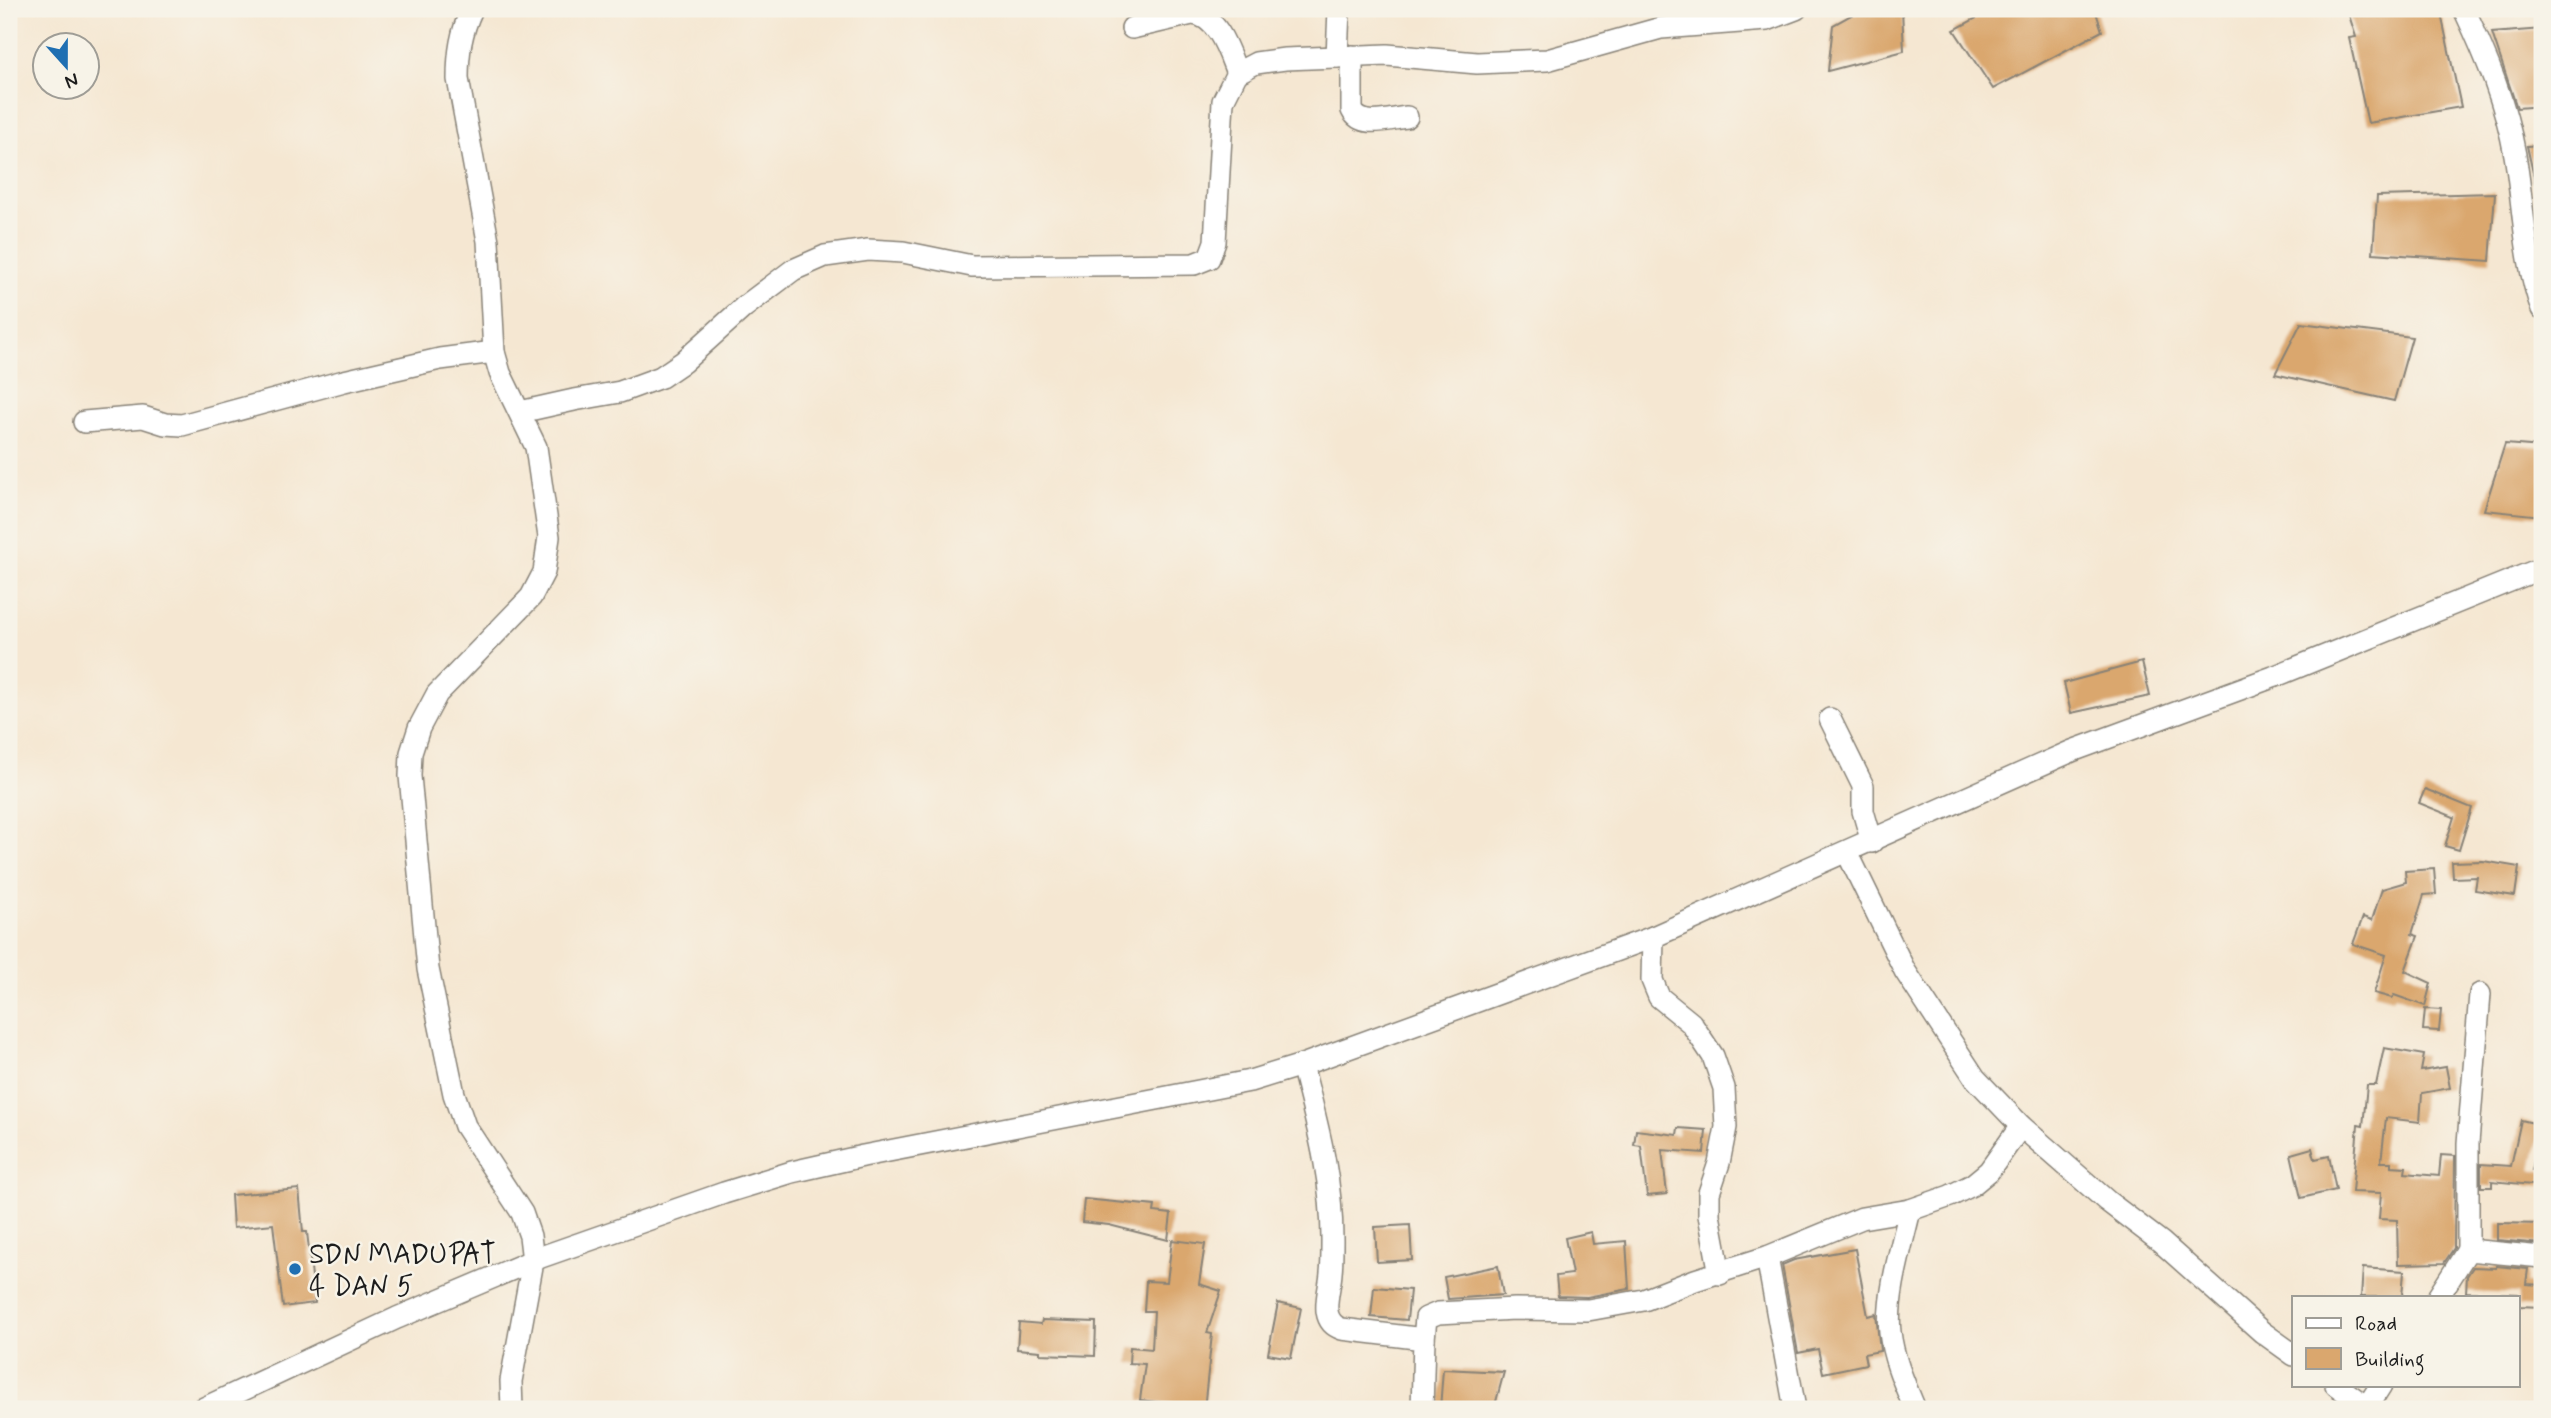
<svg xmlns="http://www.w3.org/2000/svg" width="2551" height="1418" viewBox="0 0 2551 1418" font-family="Mynerve,sans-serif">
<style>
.building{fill:#daa76e}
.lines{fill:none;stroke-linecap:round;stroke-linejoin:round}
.minor-casing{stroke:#888277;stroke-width:24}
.minor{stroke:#fff;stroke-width:21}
.poi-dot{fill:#1f6fb2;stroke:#f7f3e8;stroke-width:2.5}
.labels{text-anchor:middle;stroke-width:5;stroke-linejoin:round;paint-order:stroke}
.poi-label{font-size:28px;fill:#1c1c1c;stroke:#f7f3e8;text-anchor:start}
</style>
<rect width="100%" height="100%" fill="#f7f3e8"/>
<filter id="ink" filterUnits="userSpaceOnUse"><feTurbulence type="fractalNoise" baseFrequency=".0143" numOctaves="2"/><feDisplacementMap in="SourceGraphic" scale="14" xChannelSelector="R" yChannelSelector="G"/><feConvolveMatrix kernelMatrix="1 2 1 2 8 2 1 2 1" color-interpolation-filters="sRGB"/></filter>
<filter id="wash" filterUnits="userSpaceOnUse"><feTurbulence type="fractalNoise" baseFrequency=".00686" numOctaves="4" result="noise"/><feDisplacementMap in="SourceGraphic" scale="28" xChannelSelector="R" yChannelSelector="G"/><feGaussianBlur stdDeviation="1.57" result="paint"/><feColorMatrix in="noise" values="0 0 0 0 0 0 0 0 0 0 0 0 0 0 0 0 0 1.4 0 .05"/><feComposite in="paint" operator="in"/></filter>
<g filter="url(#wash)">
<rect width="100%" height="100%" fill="#f5e7d2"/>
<g id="blocks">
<g class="building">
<path d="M1862 9H1902L1904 51 1828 71 1833 25Z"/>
<path d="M1993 9H2095L2102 31 1993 89 1954 30Z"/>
<path d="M2347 9H2440L2461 107 2368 123 2349 38 2356 37Z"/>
<path d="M2542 29V106L2517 108 2492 33Z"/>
<path d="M2542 145V195H2538L2527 146Z"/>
<path d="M2495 193 2490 261 2373 253 2377 196Z"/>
<path d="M2301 323 2412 337 2394 401 2275 374Z"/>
<path d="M2505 444 2542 447V516L2484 510Z"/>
<path d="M2142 662 2150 696 2071 713 2064 683Z"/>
<path d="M2425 789 2472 808 2459 850 2445 846 2454 817 2419 803Z"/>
<path d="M2483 861 2519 867 2515 896 2475 890 2477 877 2453 878 2452 862Z"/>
<path d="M2434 869 2436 894 2424 895 2412 934 2418 936 2405 971 2431 983 2425 1006 2394 995 2392 998 2374 993 2386 955 2353 944 2363 917 2372 920 2382 889 2406 882 2405 871Z"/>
<path d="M2425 1009 2441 1010 2439 1031 2423 1030Z"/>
<path d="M2384 1048 2424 1055 2421 1071 2446 1067 2450 1088 2422 1093 2420 1122 2386 1118 2381 1162H2391V1166L2406 1167 2405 1173 2439 1176 2441 1155 2455 1156 2454 1248 2444 1263 2398 1264 2397 1220 2379 1219 2381 1193 2352 1192 2358 1125 2363 1126 2367 1085H2376Z"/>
<path d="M2521 1120 2542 1125 2532 1170H2542V1186L2492 1181V1187H2481V1164L2511 1166Z"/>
<path d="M1678 1128 1706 1130 1704 1153 1662 1150 1667 1194 1647 1196 1641 1146 1634 1145 1636 1130 1677 1135Z"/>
<path d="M2312 1148 2315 1159 2329 1156 2336 1190 2301 1198 2291 1154Z"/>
<path d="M299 1189 303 1232H307L315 1303 283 1307 273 1224 233 1228 231 1195Z"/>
<path d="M1084 1199 1155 1206 1154 1212 1171 1214 1168 1240 1109 1225 1082 1222Z"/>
<path d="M2497 1223 2542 1224V1244L2497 1240Z"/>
<path d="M1410 1225 1412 1260 1377 1262 1375 1227Z"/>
<path d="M1591 1232 1593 1244 1626 1241 1629 1289 1587 1297 1558 1296 1556 1276 1572 1274 1565 1238Z"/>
<path d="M1172 1240 1205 1244 1199 1284 1221 1291 1207 1333 1212 1334 1204 1409H1179L1180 1405 1140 1400 1145 1364 1129 1363 1130 1347 1152 1349 1154 1311H1144L1146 1281 1167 1282Z"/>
<path d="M1855 1249 1868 1316 1876 1314 1880 1351 1864 1354 1866 1364 1823 1373 1818 1349 1798 1353 1782 1265 1794 1260Z"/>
<path d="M1498 1266 1503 1295 1448 1299 1444 1277Z"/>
<path d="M2496 1266 2528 1269 2526 1284 2542 1285V1307L2518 1306V1294L2466 1292 2467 1276 2473 1267 2496 1268Z"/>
<path d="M2363 1268 2404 1271 2402 1297H2361Z"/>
<path d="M1374 1287 1410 1290 1407 1320 1371 1317Z"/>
<path d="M1278 1303 1301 1308 1291 1358 1268 1354Z"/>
<path d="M1042 1320 1096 1322 1095 1356 1040 1354V1351L1017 1349 1019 1322 1041 1324Z"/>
<path d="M1443 1369 1504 1372 1494 1409H1440Z"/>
</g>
</g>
</g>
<g filter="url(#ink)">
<use href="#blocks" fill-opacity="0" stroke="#888277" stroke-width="2"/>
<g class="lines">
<g class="minor-casing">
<g id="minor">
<path d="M472 9C461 32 458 53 458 79L488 241 494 352 500 373 536 447 549 537 544 572 531 597 437 694 419 728 411 753 410 776 428 969 454 1094 465 1126 522 1213 530 1236 533 1261 511 1381 512 1409"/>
<path d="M2464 9C2486 56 2506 104 2515 155 2524 207 2524 260 2542 309"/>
<path d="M1132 28 1192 14C1218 15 1229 53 1237 73"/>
<path d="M1352 56V110C1361 129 1389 119 1407 117"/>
<path d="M1337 57 1339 9"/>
<path d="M520 412 574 400 620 392 661 377 683 362 744 307 793 270 825 256 868 250 903 252 972 266 1194 264 1209 258 1215 242 1223 101 1237 73 1256 63 1285 59 1387 55 1477 63 1547 60 1661 28 1767 20 1796 9"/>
<path d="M84 422 143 417 165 424 182 425 344 381 440 359 494 352"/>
<path d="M1830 719 1863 786V811L1872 842"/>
<path d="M1847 852 1905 971 1975 1078 2021 1126 2107 1201 2161 1242 2262 1332 2294 1355"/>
<path d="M1653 937 1652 980 1659 997 1691 1023 1713 1056 1724 1088 1726 1127 1719 1163 1709 1193V1215L1720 1274"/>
<path d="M1302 1065C1318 1127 1333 1181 1332 1246 1332 1255 1332 1264 1331 1273 1330 1292 1317 1321 1342 1329L1424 1339 1422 1409"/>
<path d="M1910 1210C1902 1245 1886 1297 1890 1332 1893 1359 1905 1385 1915 1409"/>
<path d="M2468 1250V1143L2480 994"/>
<path d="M1767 1257 1795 1409"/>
<path d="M2438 1297 2468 1250 2542 1257"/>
<path d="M1424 1339 1426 1318 1438 1313 1515 1309 1588 1310 1644 1300 1695 1280 1767 1257 1862 1218 1910 1210 1950 1196 1972 1185 1989 1171 2021 1126"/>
<path d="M2336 1385 2369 1409"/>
<path d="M2367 1407 2381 1385"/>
<path d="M202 1409 397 1318 541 1257 724 1193 792 1172 863 1156 1250 1081 1302 1065 1653 937 2072 751 2273 677 2542 568"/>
</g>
</g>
<use href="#minor" class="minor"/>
</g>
</g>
<circle class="poi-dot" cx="295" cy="1269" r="7"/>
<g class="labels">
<g class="poi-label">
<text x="309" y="1263">SDN MADUPAT<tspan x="309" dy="32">4 DAN 5</tspan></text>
</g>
</g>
<rect width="2551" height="1418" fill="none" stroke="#f7f3e8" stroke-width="35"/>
<rect x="2292" y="1296" width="228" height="91" fill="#f7f3e8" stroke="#9f9d96" stroke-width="2"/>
<rect x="2306" y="1318" width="35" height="10" fill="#ffffff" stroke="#9f9d96" stroke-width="2"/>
<text x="2355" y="1330" font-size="21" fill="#1c1c1c">Road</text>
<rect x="2306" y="1348" width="35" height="21" fill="#daa76e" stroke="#9f9d96" stroke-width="2"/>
<text x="2355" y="1366" font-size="21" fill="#1c1c1c">Building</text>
<g transform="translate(66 66) rotate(159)"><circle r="33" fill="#f7f3e8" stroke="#9f9d96" stroke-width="2"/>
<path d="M0-5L12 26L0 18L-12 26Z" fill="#1f6fb2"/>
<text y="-10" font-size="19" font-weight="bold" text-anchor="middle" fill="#1c1c1c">N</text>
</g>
</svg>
